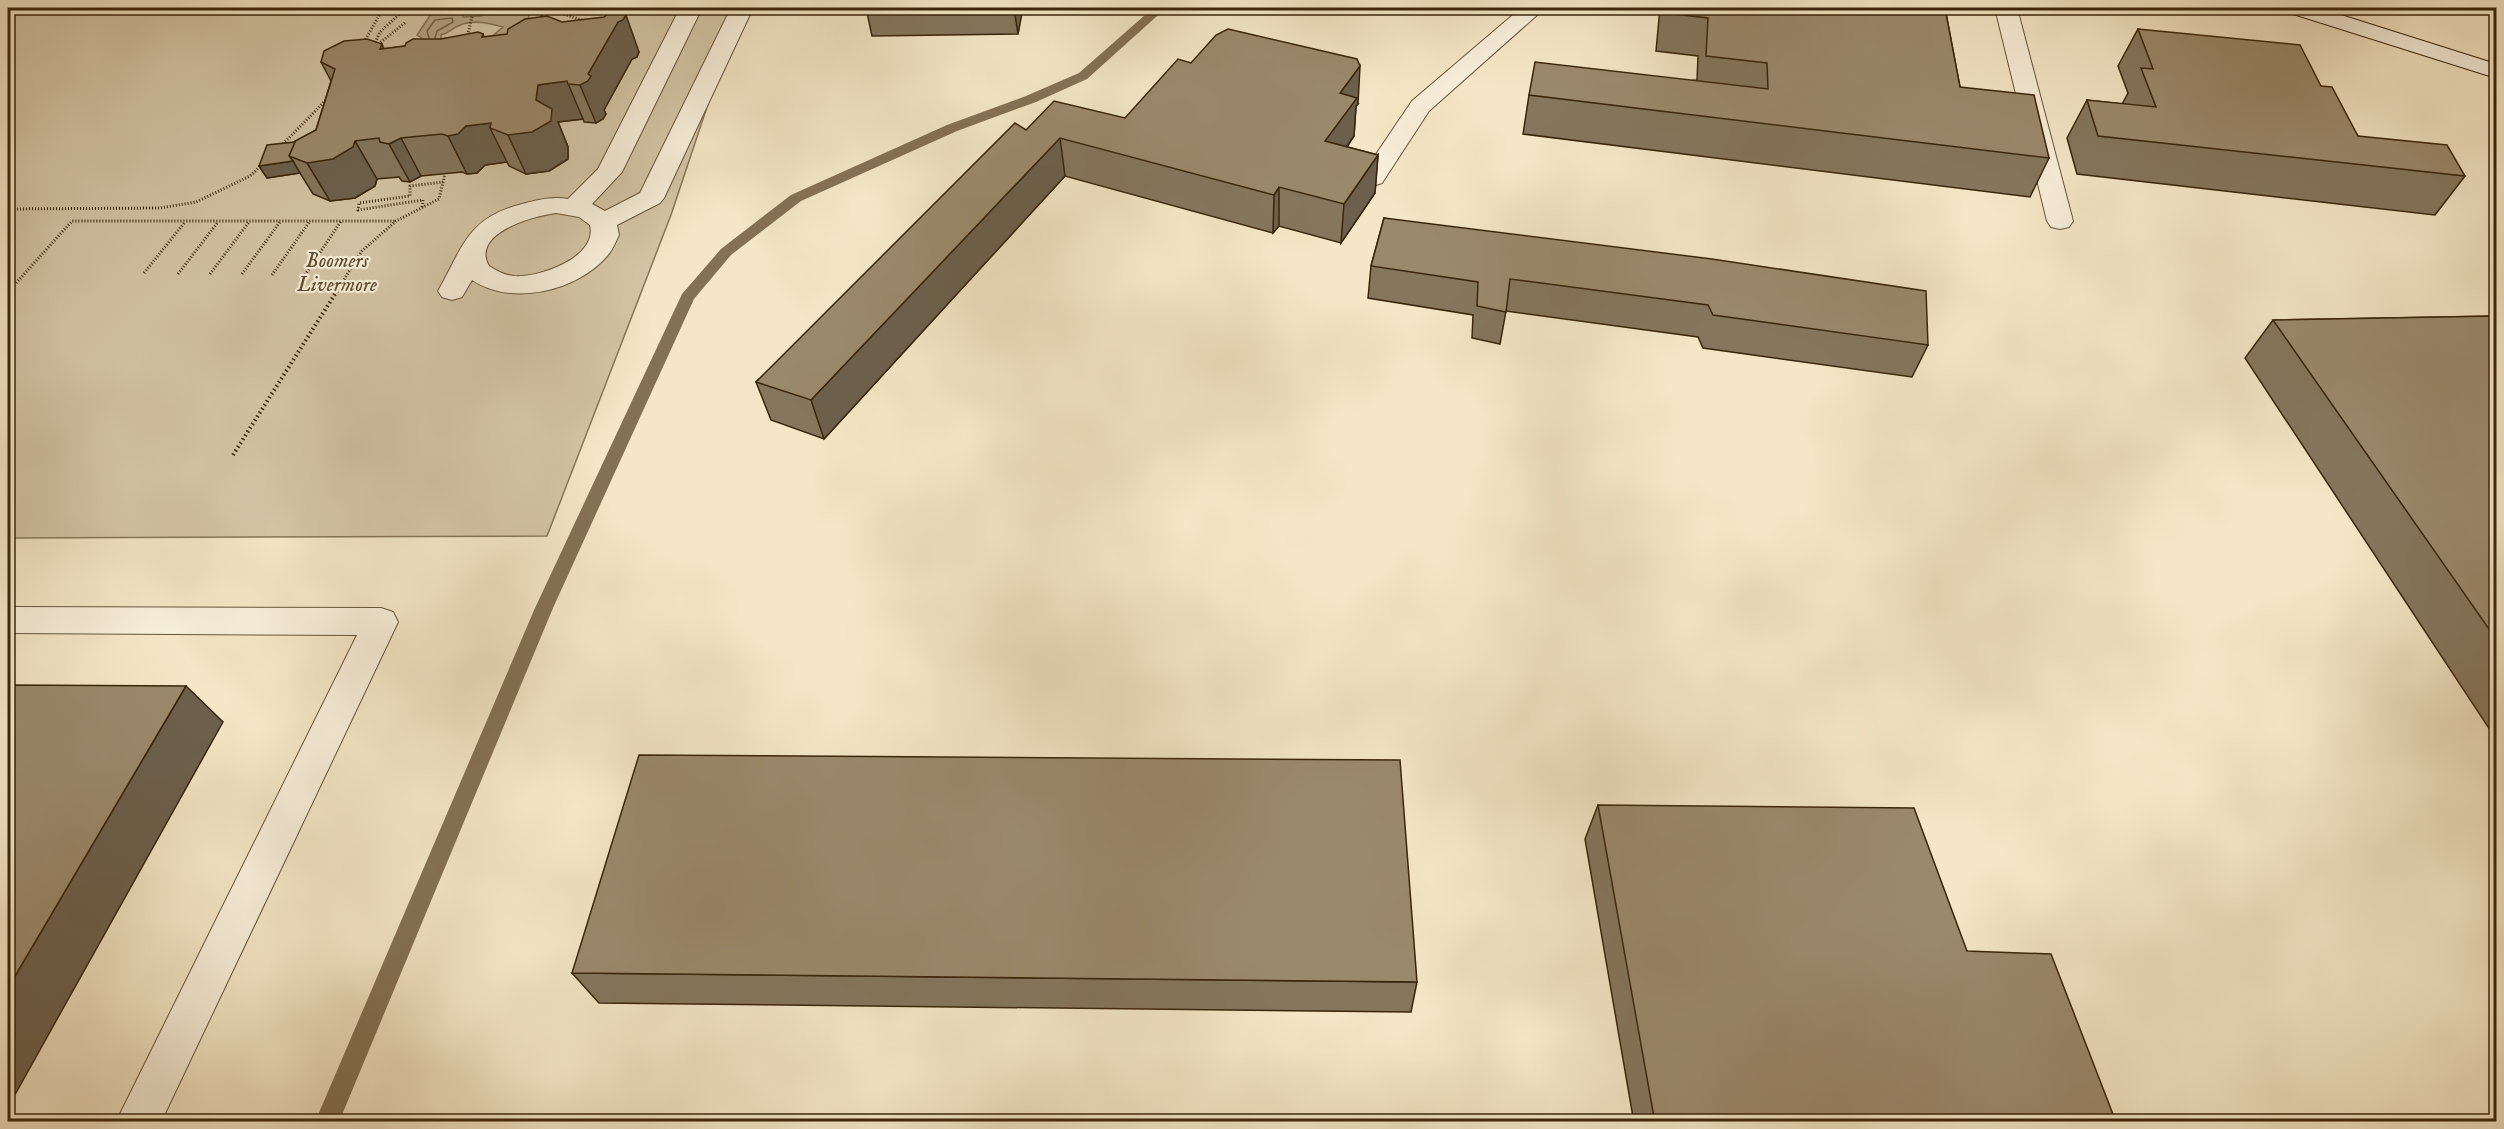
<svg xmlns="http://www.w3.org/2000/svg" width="2504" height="1129" viewBox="0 0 2504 1129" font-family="'IM FELL English',serif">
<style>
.green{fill:#d4c5a6;stroke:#877558;stroke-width:1.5}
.water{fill:#b5a486;stroke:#847154;stroke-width:1.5}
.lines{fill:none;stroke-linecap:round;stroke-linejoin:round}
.shore{stroke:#786448;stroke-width:1.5}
.stream{fill:#847154;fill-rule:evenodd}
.lane-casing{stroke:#685539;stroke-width:2}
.secondary-casing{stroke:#3a250a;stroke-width:2}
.path-far1{stroke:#3a250a;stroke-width:3;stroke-dasharray:1 2;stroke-linecap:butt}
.path{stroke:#3a250a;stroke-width:4;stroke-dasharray:1.5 3;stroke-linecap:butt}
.lane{fill:#f8efda;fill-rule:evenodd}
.secondary{fill:#f8efda;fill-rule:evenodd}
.wall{fill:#85765d;stroke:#3a250a;stroke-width:1.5}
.shaded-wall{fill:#6c604c;stroke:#3a250a;stroke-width:1.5}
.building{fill:#9b896c;stroke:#3a250a;stroke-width:1.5}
.labels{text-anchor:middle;stroke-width:4.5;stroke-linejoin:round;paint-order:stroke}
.park-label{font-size:21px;font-style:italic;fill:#604d31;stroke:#f8efda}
</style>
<rect width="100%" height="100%" fill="#f4e6c6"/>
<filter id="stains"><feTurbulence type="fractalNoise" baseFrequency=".00333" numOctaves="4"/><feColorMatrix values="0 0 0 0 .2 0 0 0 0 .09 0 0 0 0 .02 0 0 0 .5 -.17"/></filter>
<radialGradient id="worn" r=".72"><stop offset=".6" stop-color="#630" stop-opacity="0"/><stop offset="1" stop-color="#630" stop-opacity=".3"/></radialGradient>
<path class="green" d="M8 8H740L671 215 547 536 8 538Z"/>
<path class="water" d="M484 8H526L529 17 524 23 526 30 490 38 503 27C490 23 471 19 458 26 451 29 449 33 441 35V38L446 40 414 44 423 39 417 35 431 14 463 9V17L482 16Z"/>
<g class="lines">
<path class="shore" d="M429 38 427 31 435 20 452 18 453 22 437 31 435 38"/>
<path class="stream" d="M1153 8H1166L1087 79 1036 102 957 131 801 201 731 255 694 299 553 608 339 1122H315L535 608 682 294 721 249 791 195 947 125 1026 96 1079 73Z"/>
<g class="lane-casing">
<g id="lane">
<path d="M680 8H702L622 172 592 204 605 211 640 193 731 8H753L664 198 660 203 617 225 619 235C616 241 613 249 608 255 578 291 512 307 472 280L462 297 452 300 442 297 438 291C463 247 467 218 522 204 537 200 552 196 568 199L598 169ZM556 213 579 217 590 225C598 257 540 278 514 276 504 275 497 271 489 266 470 233 534 216 556 213Z"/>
<path d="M1521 8H1545L1429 111 1382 183 1373 186 1364 183 1360 178 1412 101Z"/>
<path d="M1995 8H2017L2073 221 2069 227 2060 229 2051 227 2047 221Z"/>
<path d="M8 607 381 608 393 612 398 622 161 1122H116L357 635 8 633Z"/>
</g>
</g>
<g class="secondary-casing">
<path id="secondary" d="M2287 8H2319L2496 64V78L2290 13Z"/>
</g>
<g class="path-far1">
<path d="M536 8 546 21"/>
<path d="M544 8 585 21"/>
<path d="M623 15 624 9 628 8"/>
<path d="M467 38 474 8"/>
<path d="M364 42 380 14 388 8"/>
<path d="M374 45 380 32 406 8"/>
<path d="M376 46 406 22"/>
<path d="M281 146 328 98"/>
<path d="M422 207 423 200 358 210 359 203 410 196V186L443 182"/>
<path d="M8 209 160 208 196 202 250 176 263 164"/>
<path d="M144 273 185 222"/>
<path d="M178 274 218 222"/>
<path d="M210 274 249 222"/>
<path d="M242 274 280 222"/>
<path d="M272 275 310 221"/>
<path d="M305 275 341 221"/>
<path d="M8 292 72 221H396"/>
<path d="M336 292 362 251 396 221 439 199 445 174"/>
</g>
<path class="path" d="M233 455 337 291"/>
<use href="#lane" class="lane"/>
<use href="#secondary" class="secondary"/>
</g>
<g class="wall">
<path d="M866 8H1022L1018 34 872 36Z"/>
<path d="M1660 8H1945L1960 87 2049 158 2030 197 1523 134 1529 95 1697 80 1698 56 1656 51Z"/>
<path d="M2138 29 2321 86 2358 136 2465 176 2435 215 2077 174 2067 138 2087 100 2122 104 2128 93 2118 66Z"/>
<path d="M483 34 484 37 639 52 637 57 632 59 604 110 606 114 603 119 596 123 584 122 583 119 558 122 568 147V159L549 171 526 174 509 166 507 162 485 165 477 173 467 174 462 172 421 176 410 182 402 181 399 177 377 179 375 186 355 198 330 201 313 194 300 173 267 178 259 166 295 142 316 130 331 81 321 62 382 44 384 49 405 46 441 39Z"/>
<path d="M1358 104 1356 106 1354 136 1347 147 1378 155 1375 193 1341 243 1279 226 1273 233 1065 176 824 439 771 420 756 382 1026 130 1125 118Z"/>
<path d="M1384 218 1928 345 1912 377 1703 348 1698 337 1506 311 1500 344 1472 338 1473 315 1368 298 1371 266Z"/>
<path d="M2496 316V739L2245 358 2273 320Z"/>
<path d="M1598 805 1967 951 2116 1122H1384V1118L1633 1117 1585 839Z"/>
<path d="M572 973 1417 982 1411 1012 599 1003Z"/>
</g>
<g class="shaded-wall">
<path d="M1014 8H1023L1018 34Z"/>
<path d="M626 15 639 52 637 57 632 59 604 110 606 114 603 119 596 123 580 85 588 74 618 22Z"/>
<path d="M1360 66 1358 104 1356 106 1354 136 1323 179 1325 141 1340 93Z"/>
<path d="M567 81 583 119 558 122 568 147V159L549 171 526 174 508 135 536 100 538 85Z"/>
<path d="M491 123 490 128 507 162 485 165 477 173 467 174 448 136 466 126Z"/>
<path d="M401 138 421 176 410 182 389 144Z"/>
<path d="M1060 138 1065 176 824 439 811 400Z"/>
<path d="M355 141 377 179 375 186 355 198 330 201 307 163Z"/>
<path d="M1378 155 1375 193 1341 243 1344 204Z"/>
<path d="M293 161 300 173 267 178 259 166Z"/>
<path d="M1279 187V226L1273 233 1274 195Z"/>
<path d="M186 686 223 722 8 1107V988Z"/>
</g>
<g class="building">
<path d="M1666 8H1945L1960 87 2034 95 2049 158 1529 95 1535 62 1768 89 1767 63 1706 56 1708 18 1665 13Z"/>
<path d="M612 11 623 12 626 15 623 20 618 22 588 74 591 76 588 81 580 85 568 84 567 81 538 85 536 100 552 109 551 121 532 132 508 135 490 128 491 123 466 126 458 134 448 136 442 134 401 138 389 144 380 142 379 138 355 141 353 147 333 159 307 163 289 156 295 141 316 130 335 69 321 62 324 51 344 41 367 39 382 44 380 49 405 46 406 43 413 39H441L478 32 483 34 482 37 507 34 508 29 525 19 547 16 562 22 604 17Z"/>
<path d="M1228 29 1357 59 1360 66 1340 93 1357 98 1325 141 1378 155 1344 204 1279 187 1274 195 1060 138 811 400 756 382 1015 123 1026 130 1054 101 1125 118 1178 59 1191 63 1216 35Z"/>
<path d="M2138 29 2300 45 2321 86 2332 87 2358 136 2447 145 2465 176 2098 136 2087 100 2156 107 2141 68 2153 69Z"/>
<path d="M295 142 289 156 293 161 259 166 267 145Z"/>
<path d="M1384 218 1712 259 1926 291 1928 345 1713 315 1708 305 1510 279 1506 312 1477 306 1478 282 1371 266Z"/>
<path d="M2496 316V639L2273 320Z"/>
<path d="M8 685 186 686 8 988Z"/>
<path d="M639 755 1400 760 1417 982 572 973Z"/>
<path d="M1598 805 1914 808 1967 951 2051 954 2116 1122H1385L1384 1118 1654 1117Z"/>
<path d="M583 1120H1314V1122H582Z"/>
</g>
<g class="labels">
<g class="park-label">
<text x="337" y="267">Boomers<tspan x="337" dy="24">Livermore</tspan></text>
</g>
</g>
<rect width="2504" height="1129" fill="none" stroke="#f4e6c6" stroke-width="30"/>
<rect x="9" y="9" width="2486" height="1111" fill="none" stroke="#3a250a" stroke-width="3"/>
<rect x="15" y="15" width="2474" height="1099" fill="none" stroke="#3a250a" stroke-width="1.5"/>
<rect width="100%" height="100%" filter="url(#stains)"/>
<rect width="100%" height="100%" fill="url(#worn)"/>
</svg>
